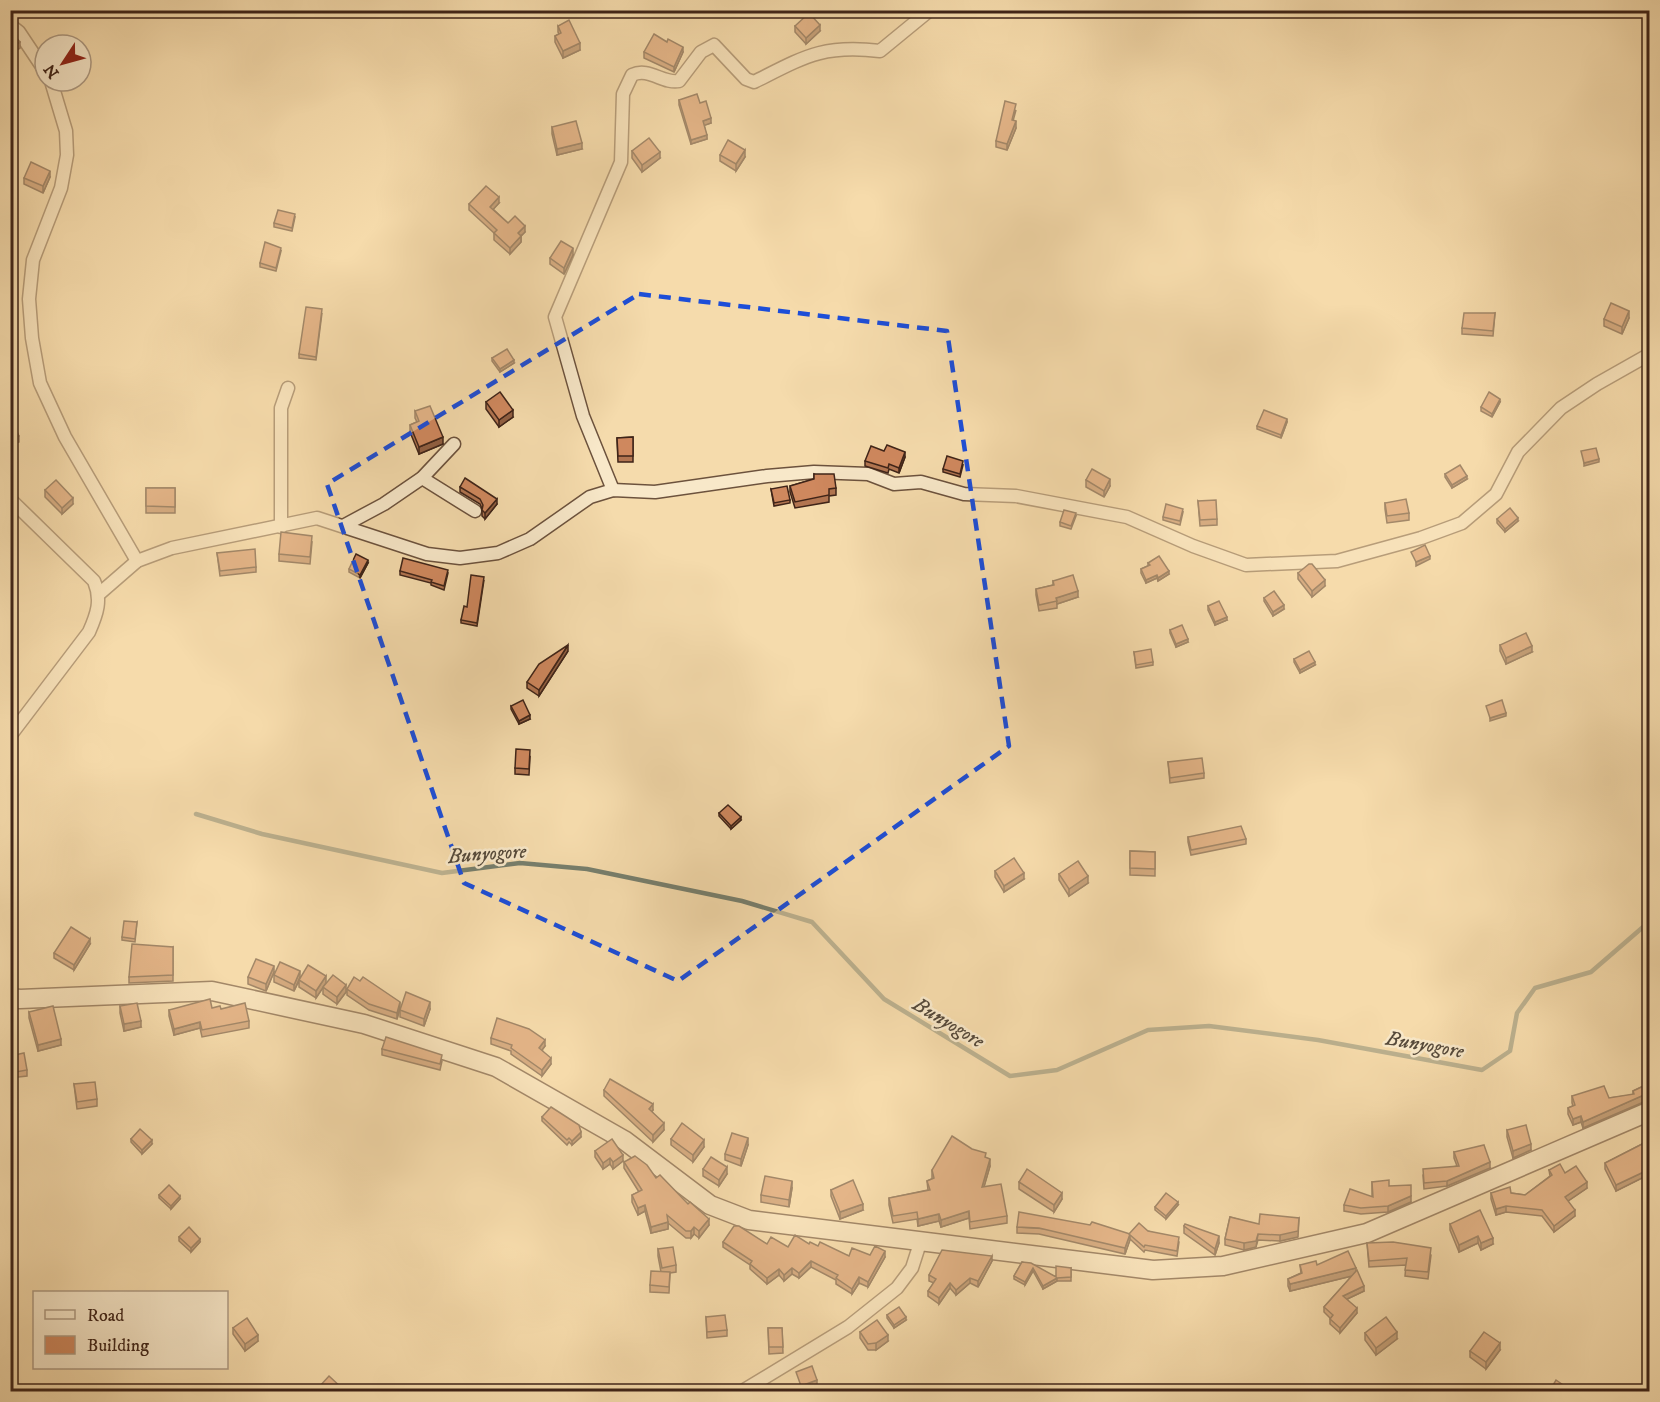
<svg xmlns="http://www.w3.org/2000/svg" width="1660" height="1402" viewBox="0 0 1660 1402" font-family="'IM FELL DW Pica',serif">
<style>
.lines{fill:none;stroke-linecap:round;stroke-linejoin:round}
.stream{stroke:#777f6d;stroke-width:4.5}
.minor-casing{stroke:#6c523d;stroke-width:15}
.secondary-casing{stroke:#3f2418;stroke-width:21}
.minor{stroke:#f8e8c9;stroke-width:12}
.secondary{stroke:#f8e8c9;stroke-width:18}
.wall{fill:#b27551;stroke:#3f2418;stroke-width:1.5}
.shaded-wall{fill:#915f42;stroke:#3f2418;stroke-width:1.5}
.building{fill:#cf885e;stroke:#3f2418;stroke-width:1.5}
.marked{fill:none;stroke:#1d4ed8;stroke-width:4.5;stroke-dasharray:12 8;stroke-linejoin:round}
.labels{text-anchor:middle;stroke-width:5;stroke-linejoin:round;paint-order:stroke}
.water-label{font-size:20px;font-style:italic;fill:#564a3b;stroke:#f8e8c9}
</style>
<rect width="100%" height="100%" fill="#f5dbac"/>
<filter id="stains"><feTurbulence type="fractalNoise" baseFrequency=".00333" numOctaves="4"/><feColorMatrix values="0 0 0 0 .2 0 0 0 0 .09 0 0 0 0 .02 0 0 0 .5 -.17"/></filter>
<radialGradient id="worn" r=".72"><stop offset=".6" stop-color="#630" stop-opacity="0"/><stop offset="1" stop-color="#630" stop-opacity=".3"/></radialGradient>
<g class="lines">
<path class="stream" d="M196 814 262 834 442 873 520 863 587 869 742 901 812 922 884 999 1010 1076 1057 1070 1148 1030 1209 1026 1318 1040 1482 1070 1510 1051 1517 1013 1535 988 1591 972 1650 921"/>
<g class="minor-casing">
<g id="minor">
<path d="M10 25 19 32 45 71"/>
<path d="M51 81 66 131 67 155 61 188 33 260 29 299 32 338 40 383 65 437 137 561"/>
<path d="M422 478 475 511"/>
<path d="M613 490 583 416 555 317 621 162 623 94 632 75C649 67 663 84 679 81L701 52 714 45 746 79 754 82C804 57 823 44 880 51L930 10"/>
<path d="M10 499 94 581C102 600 97 614 89 632L10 736"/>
<path d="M343 526 384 504 422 478 454 444"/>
<path d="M281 527V408L288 388"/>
<path d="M99 594 137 561 172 548 317 518 427 554 460 558 498 553 530 539 590 497 613 490 655 492 767 476 814 472 868 474 894 484 921 482 964 494 1016 496 1127 517 1193 546 1246 565 1337 561 1421 538 1462 523 1496 494 1518 452 1561 408 1597 384 1650 354"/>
<path d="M741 1392 848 1327 897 1288 912 1268 921 1240"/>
</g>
</g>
<g class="secondary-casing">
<path id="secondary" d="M10 998 20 999 212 991 364 1024 496 1067 624 1140 710 1205 749 1220 1153 1270 1223 1266 1367 1233 1650 1111"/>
</g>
<use href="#minor" class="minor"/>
<use href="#secondary" class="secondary"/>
</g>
<g class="wall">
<path d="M1017 10H1029L1024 16Z"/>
<path d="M558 26 580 50 563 58 555 42V36L559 34 558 32Z"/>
<path d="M795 26 820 31 806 44 795 32Z"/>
<path d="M644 52H683L674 72 644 58Z"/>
<path d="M679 100 700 103 711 123 704 125 707 139 691 144 679 105Z"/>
<path d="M1016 110 1013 121 1016 128 1007 150 996 147V141Z"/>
<path d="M552 127 582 149 557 155 552 134Z"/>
<path d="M632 151 660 158 642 172 632 158Z"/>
<path d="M720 155 745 157 736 171 720 161Z"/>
<path d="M50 177 43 193 24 184V178Z"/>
<path d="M499 203 493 209 508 223 525 232 521 236V242L510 254 494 240V233L469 210V204Z"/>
<path d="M295 217 292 231 274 227V223Z"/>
<path d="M281 251 276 271 260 267V263Z"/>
<path d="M573 255 564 274 550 264V258Z"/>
<path d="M322 313 316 360 299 358V354Z"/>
<path d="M1495 313 1493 336 1462 334V328Z"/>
<path d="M1629 318 1622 334 1604 326V319Z"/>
<path d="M492 358 514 363 500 372 492 361Z"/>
<path d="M486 402 513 417 499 427 486 409Z"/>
<path d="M1500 402 1492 417 1481 411V407Z"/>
<path d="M415 411 443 444 419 454 410 432V425L417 422 415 418Z"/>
<path d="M1287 422 1281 438 1257 429V426Z"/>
<path d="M633 437V462H618L617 438Z"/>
<path d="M884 451 905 457 899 473 889 469 888 473 865 466V461Z"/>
<path d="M963 465 960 477 943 472V469Z"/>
<path d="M814 474 836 488V495L829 496V502L795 508 790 492V486L814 479Z"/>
<path d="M1445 474 1467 479 1452 488 1445 477Z"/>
<path d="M1086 480 1110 486 1104 497 1086 487Z"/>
<path d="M460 487 497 504 485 519 482 516V509L480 504 460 492Z"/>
<rect x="146" y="488" width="29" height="25"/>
<path d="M771 489 790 500V503L774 506Z"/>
<path d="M45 490 73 504 62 514 45 497Z"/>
<path d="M1198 501 1217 519V525L1200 526Z"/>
<path d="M1385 503 1409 513V520L1387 523 1385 509Z"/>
<path d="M1183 512 1180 525 1163 520V517Z"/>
<path d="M1076 516 1071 529 1060 526V522Z"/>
<path d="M1497 519 1518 521 1505 532 1497 523Z"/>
<path d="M312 542 310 564 279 561V554Z"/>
<path d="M217 553 256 567V572L220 576Z"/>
<path d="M368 563 360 578 349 572V569Z"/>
<path d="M1148 563 1169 574 1158 581 1157 578 1146 583 1141 573V569L1148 566Z"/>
<path d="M400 571 448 573 444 590 431 585V583L400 575Z"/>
<path d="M1298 573 1325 586 1312 597 1298 579Z"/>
<path d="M484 580 477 626 461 623V620L467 607Z"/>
<path d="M1053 581 1078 597 1057 604V608L1039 611 1036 595V589L1053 585Z"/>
<path d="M1264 598 1284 609 1273 616 1264 601Z"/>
<path d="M1208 606 1227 620 1215 625 1208 610Z"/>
<path d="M1170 630 1188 642 1176 647 1170 633Z"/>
<path d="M1500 645 1532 652 1506 664 1500 651Z"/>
<path d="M568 651 539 696 527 688V682Z"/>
<path d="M1134 652 1153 662V665L1136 668Z"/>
<path d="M1294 659 1315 665 1300 673 1294 662Z"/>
<path d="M511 706 530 719 519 724 511 709Z"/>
<path d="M530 757 529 775 515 774V768Z"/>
<path d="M1168 762 1204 773V778L1170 783Z"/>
<path d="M719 813 741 820 731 829 719 816Z"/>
<path d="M1188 837 1246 839V844L1191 855 1188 842Z"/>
<path d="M1130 851 1155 852V876L1130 875Z"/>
<path d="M995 871 1024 879 1004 892 995 877Z"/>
<path d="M1059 874 1088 883 1069 896 1059 880Z"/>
<path d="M137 922 135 942 122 940V937Z"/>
<path d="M90 944 74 970 54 958V953Z"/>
<path d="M173 947V981L129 983V977Z"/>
<path d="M274 972 266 991 248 984V977Z"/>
<path d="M274 975 300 977 326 983 316 998 299 987V981L294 991 274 982Z"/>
<path d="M323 987 346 992 337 1004 323 994Z"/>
<path d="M347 989 400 1008 397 1019 369 1010 347 995Z"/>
<path d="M120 1006 141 1027 124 1031 120 1013Z"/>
<path d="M221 1009 249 1021V1028L202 1037 200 1028 174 1035 169 1016V1010Z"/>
<path d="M430 1009 424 1026 400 1017V1010Z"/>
<path d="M29 1012 61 1045 38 1051 29 1018Z"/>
<path d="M491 1038 545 1046 542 1050 551 1064 542 1076 511 1054V1051L491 1044Z"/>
<path d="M382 1049 442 1061 440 1070 382 1055Z"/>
<path d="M10 1056 27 1070V1076L10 1078Z"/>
<path d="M1650 1083V1100L1646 1101 1583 1128 1581 1122 1573 1125 1568 1114V1108L1573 1106 1572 1103V1096L1609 1098 1633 1095V1091Z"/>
<path d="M74 1084 97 1099V1106L77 1109Z"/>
<path d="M604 1090 653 1110 652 1112 664 1130 653 1142 604 1096Z"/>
<path d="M542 1117 581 1137 572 1145 569 1142 567 1145 542 1121Z"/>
<path d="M1507 1130 1531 1150 1513 1158 1507 1137Z"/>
<path d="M131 1139 152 1144 142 1154 131 1142Z"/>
<path d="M671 1139 704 1147 693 1162 671 1145Z"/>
<path d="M1650 1140V1174L1616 1191 1605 1169V1163Z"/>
<path d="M748 1145 741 1166 725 1160V1154Z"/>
<path d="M595 1151 623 1161 613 1169 610 1164 603 1169 595 1157Z"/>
<path d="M1454 1152 1490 1168 1447 1186 1424 1189 1423 1175 1457 1166 1454 1158Z"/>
<path d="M986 1158 990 1166 984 1186 1007 1216V1223L970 1229 969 1218 941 1227 939 1221 918 1226 917 1219 893 1223 889 1205V1198L928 1190 927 1181 932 1179V1170Z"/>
<path d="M624 1162 656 1178 688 1204 709 1225 699 1238 694 1234 691 1238H686L668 1223V1229L651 1233 645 1211 638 1215 632 1202V1195L639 1192 624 1168Z"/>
<path d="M703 1169 727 1174 719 1186 703 1176Z"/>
<path d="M1549 1170 1565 1173 1587 1188 1568 1201 1575 1216 1554 1232 1542 1216 1506 1212 1496 1215 1491 1199V1193H1511L1525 1195 1550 1176Z"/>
<path d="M1019 1182 1062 1199 1054 1212 1019 1189Z"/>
<path d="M1372 1182 1389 1186 1411 1202 1388 1212 1361 1214 1344 1211V1205L1372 1197Z"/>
<path d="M792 1188 789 1207 761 1202V1195Z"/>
<path d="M831 1190 863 1210 840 1219 831 1196Z"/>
<path d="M159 1195 180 1199 171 1209 159 1198Z"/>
<path d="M1178 1205 1166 1219 1155 1210V1207Z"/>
<path d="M1230 1217 1298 1237 1280 1241 1258 1240 1256 1247 1244 1250 1225 1245V1239Z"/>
<path d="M1450 1224 1493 1244 1481 1250 1478 1243 1459 1252 1450 1230Z"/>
<path d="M1184 1226 1219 1243 1215 1255 1184 1233Z"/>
<path d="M1017 1227 1129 1234 1148 1231 1179 1242 1177 1256 1145 1250 1144 1252 1130 1239 1125 1254 1039 1234 1017 1233Z"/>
<path d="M179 1237 200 1242 191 1252 179 1241Z"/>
<path d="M723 1242 767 1244 788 1247 809 1244 849 1256 870 1255 885 1257 868 1287 859 1283 852 1294 836 1284V1280L811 1267 799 1278 792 1274 784 1281 779 1275 767 1284 750 1269V1265L723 1247Z"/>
<path d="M1367 1243 1431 1255 1428 1279 1405 1276 1406 1265 1369 1267Z"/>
<path d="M658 1249 676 1265V1272L670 1273 669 1293 650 1292V1285L661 1272 658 1256Z"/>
<path d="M992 1261 978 1287 970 1283 956 1295 950 1288 939 1304 928 1296V1291L934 1283 929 1281V1275Z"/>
<path d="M1022 1262 1056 1277 1071 1268V1281H1057L1043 1289 1033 1271 1025 1285 1014 1279V1276Z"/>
<path d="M1300 1265H1317L1356 1271 1364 1291 1347 1299 1357 1313 1340 1333 1330 1324V1318L1324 1312V1307L1352 1276 1290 1291 1288 1286V1279L1301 1273Z"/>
<path d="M887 1315 906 1320 894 1328 887 1318Z"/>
<path d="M706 1317 727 1330V1336L707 1338Z"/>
<path d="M233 1328 258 1341 245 1351 233 1334Z"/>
<path d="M768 1328H782L783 1353 769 1354Z"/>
<path d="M860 1332 888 1341 876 1350H868L860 1338Z"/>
<path d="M1365 1333 1397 1339 1376 1355 1365 1340Z"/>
<path d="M1500 1350 1486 1369 1470 1357V1351Z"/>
</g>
<g class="shaded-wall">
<path d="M1024 10H1029L1024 16Z"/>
<path d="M820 25V31L806 44V38Z"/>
<path d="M20 42V48L10 55V48Z"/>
<path d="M580 43V50L563 58V51Z"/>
<path d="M683 47V52L674 72V67Z"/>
<path d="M711 118V123L703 126V121Z"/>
<path d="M1016 121V128L1007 150V144Z"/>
<path d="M707 135V139L691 144V140Z"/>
<path d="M582 143V149L557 155V149Z"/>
<path d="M745 150V157L736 171V164Z"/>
<path d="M660 152V158L642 172V165Z"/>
<path d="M50 171V177L43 193V186Z"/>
<path d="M499 197V203L490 213V207Z"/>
<path d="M525 226V232L518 239V233Z"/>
<path d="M521 236V242L510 254V248Z"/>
<path d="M573 248V255L564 274V268Z"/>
<path d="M1629 311V318L1622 334V327Z"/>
<path d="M514 360V363L500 372V369Z"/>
<path d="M1500 399V402L1492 417V414Z"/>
<path d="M513 410V417L499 427V420Z"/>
<path d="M1287 419V422L1281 438V435Z"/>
<path d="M19 436V442L10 446V439Z"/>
<path d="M443 437V444L419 454V447Z"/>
<path d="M905 452V457L899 473V468Z"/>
<path d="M1599 459V462L1584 466V463Z"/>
<path d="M1467 476V479L1452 488V485Z"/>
<path d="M1110 479V486L1104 497V491Z"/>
<path d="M73 498V504L62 514V508Z"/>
<path d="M497 499V504L485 519V513Z"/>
<path d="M1518 518V521L1505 532V529Z"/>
<path d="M1430 556V559L1416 566V562Z"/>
<path d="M368 560V563L360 578V575Z"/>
<path d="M1169 571V574L1158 581V578Z"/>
<path d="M1157 575V578L1146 583V580Z"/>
<path d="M1325 580V586L1312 597V591Z"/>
<path d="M1078 591V597L1057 604 1056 598Z"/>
<path d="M1284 605V609L1273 616V612Z"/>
<path d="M1227 617V620L1215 625V622Z"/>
<path d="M1188 639V642L1176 647V644Z"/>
<path d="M568 645V651L539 696V690Z"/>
<path d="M1532 646V652L1506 664V658Z"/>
<path d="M1315 662V665L1300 673V670Z"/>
<path d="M1506 713V716L1490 721V718Z"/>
<path d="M530 715V719L519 724V721Z"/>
<path d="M741 817V820L731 829V826Z"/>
<path d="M1024 873V879L1004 892V886Z"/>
<path d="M1088 876V883L1069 896V889Z"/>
<path d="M90 939V944L74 970V965Z"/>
<path d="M274 966V972L266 991V984Z"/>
<path d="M300 971V977L294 991V985Z"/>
<path d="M326 976V983L316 998V991Z"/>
<path d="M346 985V992L337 1004V997Z"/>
<path d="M400 1002V1008L397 1019V1013Z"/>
<path d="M430 1002V1009L424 1026V1019Z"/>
<path d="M141 1021V1027L124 1031V1024Z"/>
<path d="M200 1022V1028L174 1035V1029Z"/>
<path d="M61 1039V1045L38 1051V1045Z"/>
<path d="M545 1040V1046L539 1054V1048Z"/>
<path d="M551 1058V1064L542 1076V1070Z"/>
<path d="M1646 1094V1101L1583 1128V1122Z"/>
<path d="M653 1104V1110L649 1115V1109Z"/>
<path d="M1581 1116V1122L1573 1125V1119Z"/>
<path d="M664 1123V1130L653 1142V1135Z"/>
<path d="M581 1132V1137L572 1145V1141Z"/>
<path d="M748 1138V1145L741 1166V1159Z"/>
<path d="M152 1140V1144L142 1154V1150Z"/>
<path d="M704 1140V1147L693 1162V1155Z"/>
<path d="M1531 1144V1150L1513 1158V1151Z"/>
<path d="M623 1155V1161L613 1169V1162Z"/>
<path d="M610 1158V1164L603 1169V1163Z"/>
<path d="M990 1159V1166L982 1194V1187Z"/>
<path d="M1490 1162V1168L1447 1186V1181Z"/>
<path d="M727 1167V1174L719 1186V1180Z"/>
<path d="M1650 1169V1174L1616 1191V1185Z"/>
<path d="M792 1181V1188L789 1207V1200Z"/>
<path d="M1587 1182V1188L1565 1203V1197Z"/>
<path d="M1062 1193V1199L1054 1212V1205Z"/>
<path d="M180 1196V1199L171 1209V1206Z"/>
<path d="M1411 1196V1202L1388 1212V1206Z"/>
<path d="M1178 1202V1205L1166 1219V1216Z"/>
<path d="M863 1204V1210L840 1219V1212Z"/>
<path d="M645 1205V1211L638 1215V1208Z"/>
<path d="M1506 1206V1212L1496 1215V1209Z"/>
<path d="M1575 1210V1216L1554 1232V1226Z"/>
<path d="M969 1211V1218L941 1227V1220Z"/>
<path d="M939 1214V1221L918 1226V1219Z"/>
<path d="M1299 1218 1298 1237 1280 1241V1235Z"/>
<path d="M709 1219V1225L699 1238V1231Z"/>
<path d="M668 1222V1229L651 1233V1227Z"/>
<path d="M694 1227V1234L691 1238V1231Z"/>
<path d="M1130 1234V1240L1125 1254V1248Z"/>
<path d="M1258 1234 1256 1247 1244 1250V1243Z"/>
<path d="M1219 1236V1243L1215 1255V1249Z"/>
<path d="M1478 1236V1243L1459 1252V1245Z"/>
<path d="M1493 1238V1244L1481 1250V1243Z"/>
<path d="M200 1239V1242L191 1252V1248Z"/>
<path d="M885 1251V1257L868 1287V1282Z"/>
<path d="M992 1256V1261L978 1287V1281Z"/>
<path d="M811 1261V1267L799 1278V1273Z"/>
<path d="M792 1268V1274L784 1281V1275Z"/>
<path d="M1033 1268V1271L1025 1285V1282Z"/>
<path d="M1356 1268V1275L1290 1291V1284Z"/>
<path d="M779 1269V1275L767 1284V1278Z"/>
<path d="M859 1277V1283L852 1294V1289Z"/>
<path d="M970 1278V1283L956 1295V1290Z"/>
<path d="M1057 1278V1281L1043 1289V1286Z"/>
<path d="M950 1283V1288L939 1304V1298Z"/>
<path d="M1364 1286V1291L1343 1301V1296Z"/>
<path d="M1357 1308V1313L1340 1333V1328Z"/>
<path d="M906 1317V1320L894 1328V1325Z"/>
<path d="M1397 1332V1339L1376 1355V1348Z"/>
<path d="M258 1335V1341L245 1351V1344Z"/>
<path d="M888 1335V1341L876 1350V1343Z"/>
<path d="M1500 1343V1350L1486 1369V1362Z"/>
<path d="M817 1380V1384L801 1389V1386Z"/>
</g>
<g class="building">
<path d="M809 13 820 25 806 38 795 26Z"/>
<path d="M569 20 580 43 563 51 555 36 561 33 558 26Z"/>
<path d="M10 30 20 42 10 48Z"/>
<path d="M654 34 667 42 668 39 683 47 674 67 644 52Z"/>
<path d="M697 94 700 103 706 101 711 118 703 121 707 135 691 140 679 100Z"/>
<path d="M1005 101 1016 104 1012 120 1016 121 1007 144 996 141Z"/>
<path d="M576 121 582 143 557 149 552 127Z"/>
<path d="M649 138 660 152 642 165 632 151Z"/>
<path d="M728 140 745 150 736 164 720 155Z"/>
<path d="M31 162 50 171 43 186 24 178Z"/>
<path d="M486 186 499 197 490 207 508 223 515 216 525 226 518 233 521 236 510 248 494 233 497 230 469 204Z"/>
<path d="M278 210 295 214 292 228 274 223Z"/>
<path d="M561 241 573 248 564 268 550 258Z"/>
<path d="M265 242 281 248 276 268 260 263Z"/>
<path d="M1611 303 1629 311 1622 327 1604 319Z"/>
<path d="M306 307 322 309 316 357 299 354Z"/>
<path d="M1464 313H1495L1493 331 1462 328Z"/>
<path d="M507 349 514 360 500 369 492 358Z"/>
<path d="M500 392 513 410 499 420 486 402Z"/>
<path d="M1489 392 1500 399 1492 414 1481 407Z"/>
<path d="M430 406 443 437 419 447 410 425 419 421 415 411Z"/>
<path d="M1264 410 1287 419 1281 435 1257 426Z"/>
<path d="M10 416 19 436 10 439Z"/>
<path d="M633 437V456H618L617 438Z"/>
<path d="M887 445 905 452 899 468 889 464 888 468 865 461 871 446 884 451Z"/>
<path d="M1596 448 1599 459 1584 463 1581 451Z"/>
<path d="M947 456 963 461 960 474 943 469Z"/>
<path d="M1460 465 1467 476 1452 485 1445 474Z"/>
<path d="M1092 469 1110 479 1104 491 1086 480Z"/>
<path d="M814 474H834L836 488 829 489V495L795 502 790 486 814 479Z"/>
<path d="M465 478 497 499 485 513 482 510 483 505 480 499 460 487Z"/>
<path d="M56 480 73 498 62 508 45 490Z"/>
<path d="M787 486 790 500 774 503 771 489Z"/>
<path d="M146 488H175V507L146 506Z"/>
<path d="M1406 499 1409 513 1387 516 1385 503Z"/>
<path d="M1216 500 1217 519 1200 520 1198 501Z"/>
<path d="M1166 504 1183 509 1180 521 1163 517Z"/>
<path d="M1510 508 1518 518 1505 529 1497 519Z"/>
<path d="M1064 510 1076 513 1071 526 1060 522Z"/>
<path d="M281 532 312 536 310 557 279 554Z"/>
<path d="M1425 545 1430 556 1416 562 1411 552Z"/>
<path d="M255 549 256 567 220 571 217 553Z"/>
<path d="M356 554 368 560 360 575 349 569Z"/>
<path d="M1159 556 1169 571 1158 578 1157 575 1146 580 1141 569 1150 565 1148 563Z"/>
<path d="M403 558 448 570 444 586 431 582 432 580 400 571Z"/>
<path d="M1309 564H1312L1325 580 1312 591 1298 573Z"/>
<path d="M471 575 484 577 477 623 461 620 464 606 467 607Z"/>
<path d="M1073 575 1078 591 1056 598 1057 601 1039 605 1036 589 1054 585 1053 581Z"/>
<path d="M1274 591 1284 605 1273 612 1264 598Z"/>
<path d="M1219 601 1227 617 1215 622 1208 606Z"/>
<path d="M1182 625 1188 639 1176 644 1170 630Z"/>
<path d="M1526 633 1532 646 1506 658 1500 645Z"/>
<path d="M568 645 539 690 527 682 539 664Z"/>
<path d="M1151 649 1153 662 1136 665 1134 652Z"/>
<path d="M1309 651 1315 662 1300 670 1294 659Z"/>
<path d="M523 700 530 715 519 721 511 706Z"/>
<path d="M1502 700 1506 713 1490 718 1486 706Z"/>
<path d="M516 749 530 750 529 769 515 768Z"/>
<path d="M1202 758 1204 773 1170 778 1168 762Z"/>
<path d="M728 805 741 817 731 826 719 813Z"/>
<path d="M1241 826 1246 839 1191 850 1188 837Z"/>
<path d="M1130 851 1155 852V869L1130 868Z"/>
<path d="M1014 858 1024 873 1004 886 995 871Z"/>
<path d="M1078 861 1088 876 1069 889 1059 874Z"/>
<path d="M124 921 137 922 135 939 122 937Z"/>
<path d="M71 927 90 939 74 965 54 953Z"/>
<path d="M132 944 173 947V975L129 977Z"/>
<path d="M256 959 274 966 266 984 248 977Z"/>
<path d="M280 962 300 971 294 985 274 975Z"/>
<path d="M308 965 326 976 316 991 299 980Z"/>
<path d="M333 975 346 985 337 997 323 987Z"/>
<path d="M354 977 360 981 363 977 400 1002 397 1013 369 1004 347 989Z"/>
<path d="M406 992 430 1002 424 1019 400 1010Z"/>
<path d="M210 999 212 1008 220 1006 221 1009 245 1003 249 1021 202 1030 200 1022 174 1029 169 1010Z"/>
<path d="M137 1003 141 1021 124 1024 120 1006Z"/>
<path d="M53 1006 61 1039 38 1045 29 1012Z"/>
<path d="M497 1018 529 1029 545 1040 539 1048 551 1058 542 1070 511 1048 512 1045 491 1038Z"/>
<path d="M386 1037 442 1055 440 1064 382 1049Z"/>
<path d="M24 1053 27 1070 10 1073V1056Z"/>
<path d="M610 1079 653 1104 649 1109 664 1123 653 1135 604 1090Z"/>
<path d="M95 1082 97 1099 77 1102 74 1084Z"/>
<path d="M1650 1083V1094H1646L1583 1122 1581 1116 1573 1119 1568 1108 1575 1105 1572 1096 1604 1086 1609 1098 1634 1094 1633 1091Z"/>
<path d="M551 1107 579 1125 581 1132 572 1141 569 1138 567 1140 542 1117Z"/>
<path d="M682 1123 704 1140 693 1155 671 1139Z"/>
<path d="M1526 1125 1531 1144 1513 1151 1507 1130Z"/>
<path d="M140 1129 152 1140 142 1150 131 1139Z"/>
<path d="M732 1133 748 1138 741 1159 725 1154Z"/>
<path d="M952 1136 972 1149 986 1153 985 1157 990 1159 982 1187 1001 1184 1007 1216 970 1222 969 1211 941 1220 939 1214 918 1219 917 1212 893 1216 889 1198 930 1190 927 1181 934 1178 932 1170Z"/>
<path d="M612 1139 623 1155 613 1162 610 1158 603 1163 595 1151Z"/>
<path d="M1650 1140V1169L1616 1185 1605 1163Z"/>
<path d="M1484 1145 1490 1162 1447 1181 1424 1183 1423 1169 1459 1166 1454 1152Z"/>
<path d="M635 1156 647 1165 656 1178 660 1175 688 1204 690 1202 709 1219 699 1231 694 1227 691 1231H686L667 1215 668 1222 651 1227 645 1205 638 1208 632 1195 642 1190 624 1162Z"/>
<path d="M711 1157 727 1167 719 1180 703 1169Z"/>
<path d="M1560 1164 1565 1173 1576 1166 1587 1182 1565 1197 1575 1210 1554 1226 1542 1210 1506 1206 1496 1209 1491 1193 1510 1187 1511 1193 1525 1195 1552 1175 1549 1170Z"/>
<path d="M1027 1169 1062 1193 1054 1205 1019 1182Z"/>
<path d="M765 1176 792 1181 789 1200 761 1195Z"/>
<path d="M853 1180 863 1204 840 1212 831 1190Z"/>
<path d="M1389 1180V1186L1411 1185V1196L1388 1206 1361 1208 1344 1205 1350 1189 1373 1197 1372 1182Z"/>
<path d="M169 1185 180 1196 171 1206 159 1195Z"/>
<path d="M1166 1193 1178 1202 1166 1216 1155 1207Z"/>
<path d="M1480 1210 1493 1238 1481 1243 1478 1236 1459 1245 1450 1224Z"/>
<path d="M1019 1212 1090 1225 1092 1222 1130 1234 1125 1248 1039 1228 1017 1227Z"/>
<path d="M1260 1214 1299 1218 1298 1231 1280 1235 1258 1234 1256 1241 1244 1243 1225 1239 1230 1217 1259 1224Z"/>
<path d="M1139 1223 1148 1231 1179 1237 1177 1251 1145 1245 1144 1247 1129 1234Z"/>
<path d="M1185 1224 1219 1236 1215 1249 1184 1226Z"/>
<path d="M734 1226H739L767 1244 771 1237 788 1247 795 1235 809 1244 810 1242 818 1246 820 1242 849 1256 852 1248 870 1255 875 1246 885 1251 868 1282 859 1277 852 1289 836 1278 838 1275 811 1261 799 1273 792 1268 784 1275 779 1269 767 1278 750 1264 752 1261 723 1242Z"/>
<path d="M189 1227 200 1239 191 1248 179 1237Z"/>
<path d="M1393 1242 1431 1248 1428 1272 1405 1270 1407 1258 1369 1261 1367 1243Z"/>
<path d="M673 1247 676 1265 662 1268 658 1249Z"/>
<path d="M942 1250 992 1256 978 1281 970 1278 956 1290 950 1283 939 1298 928 1291 936 1279 929 1275Z"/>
<path d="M1348 1251 1356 1268 1290 1284 1288 1279 1302 1273 1300 1265 1316 1261 1317 1265Z"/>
<path d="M1022 1262 1031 1263 1056 1277V1266L1071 1268V1277L1057 1278 1043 1286 1033 1268 1025 1282 1014 1276Z"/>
<path d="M1357 1270 1364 1286 1343 1296 1357 1308 1340 1328 1330 1319 1333 1315 1324 1307Z"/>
<path d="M651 1271 670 1272 669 1287 650 1285Z"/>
<path d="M899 1307 906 1317 894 1325 887 1315Z"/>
<path d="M725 1315 727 1330 707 1332 706 1317Z"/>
<path d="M1386 1317 1397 1332 1376 1348 1365 1333Z"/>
<path d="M247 1318 258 1335 245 1344 233 1328Z"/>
<path d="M877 1320 888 1335 876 1343 868 1344 860 1332Z"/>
<path d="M768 1328H782L783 1347H769Z"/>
<path d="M1484 1332 1500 1343 1486 1362 1470 1351Z"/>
<path d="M812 1366 817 1380 801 1386 796 1372Z"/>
<path d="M329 1376 344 1390 342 1392H324L319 1387Z"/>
<path d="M1556 1380 1572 1391 1571 1392H1549Z"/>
<path d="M765 1387 766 1392H749Z"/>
</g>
<path d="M0 0H1660V1402H0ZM639 294 947 331 1009 746 678 981 464 883 327 484Z" fill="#f5dbac" fill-opacity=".55" fill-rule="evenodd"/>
<path class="marked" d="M639 294 947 331 1009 746 678 981 464 883 327 484Z"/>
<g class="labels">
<g class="water-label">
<text transform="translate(487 853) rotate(-4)" y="7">Bunyogore</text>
<text transform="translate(949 1022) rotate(31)" y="7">Bunyogore</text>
<text transform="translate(1425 1044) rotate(10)" y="7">Bunyogore</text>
</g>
</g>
<rect width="1660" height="1402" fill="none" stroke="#f5dbac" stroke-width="36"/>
<rect x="12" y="12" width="1636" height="1378" fill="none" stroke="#3f2418" stroke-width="3"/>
<rect x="18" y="18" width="1624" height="1366" fill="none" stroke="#3f2418" stroke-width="1.5"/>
<rect x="33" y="1291" width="195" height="78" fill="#f8e8c9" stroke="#ae9a82" stroke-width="1.5"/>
<rect x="45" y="1310" width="30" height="9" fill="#f8e8c9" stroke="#ae9a82" stroke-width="1.5"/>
<text x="87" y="1321" font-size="18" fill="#3f2418">Road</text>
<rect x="45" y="1336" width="30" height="18" fill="#cf885e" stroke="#ae9a82" stroke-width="1.5"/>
<text x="87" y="1351" font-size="18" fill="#3f2418">Building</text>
<g transform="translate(63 63) rotate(234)"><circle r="28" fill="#f8e8c9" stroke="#ae9a82" stroke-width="1.5"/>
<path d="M0-4.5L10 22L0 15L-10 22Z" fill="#8f2418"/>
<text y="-9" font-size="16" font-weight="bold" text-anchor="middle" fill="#3f2418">N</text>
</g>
<rect width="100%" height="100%" filter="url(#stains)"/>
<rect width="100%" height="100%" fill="url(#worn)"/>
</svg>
